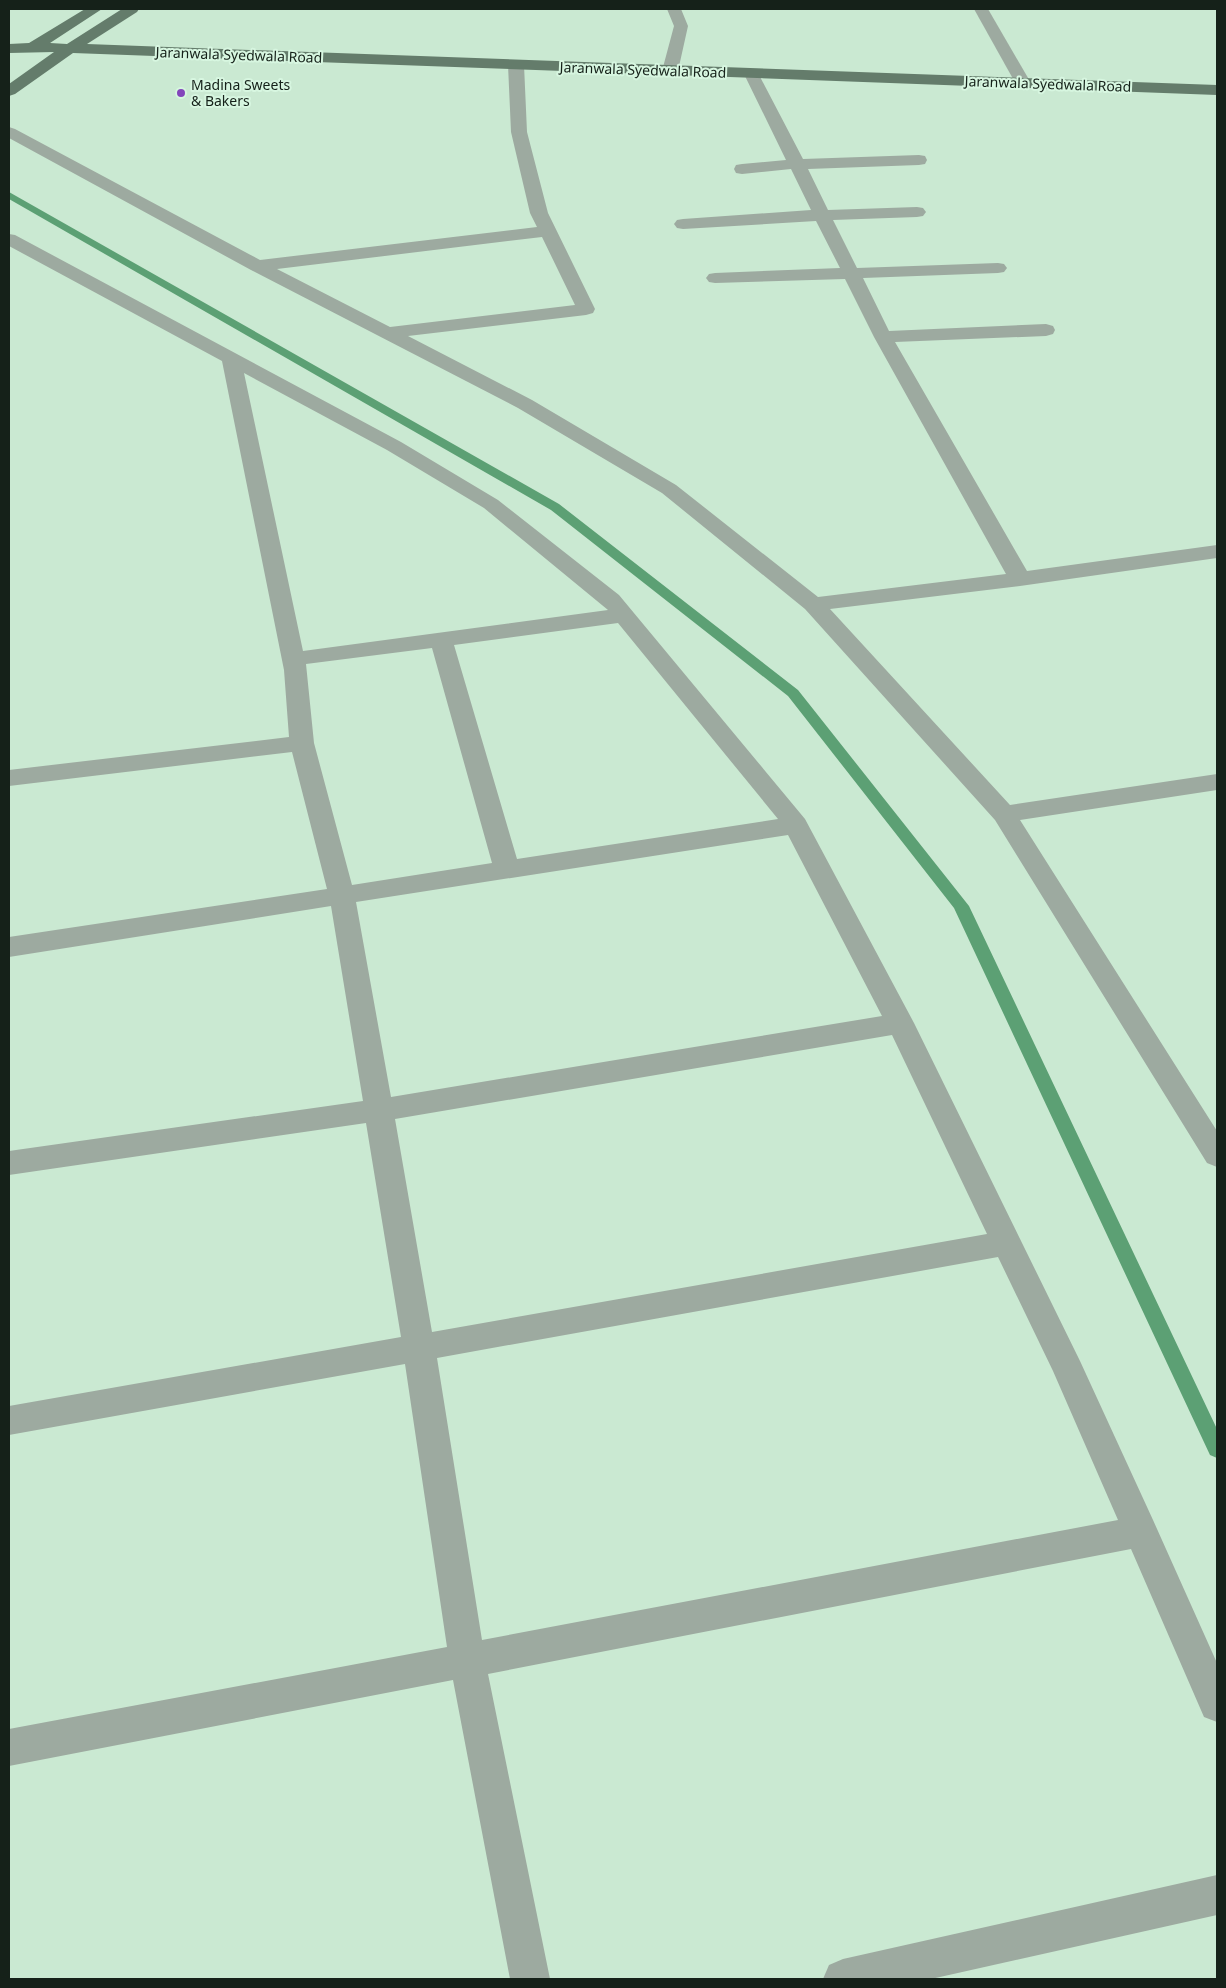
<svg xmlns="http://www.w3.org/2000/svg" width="1226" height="1988" viewBox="0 0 1226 1988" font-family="'Noto Sans',sans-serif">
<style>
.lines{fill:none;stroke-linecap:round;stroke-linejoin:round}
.stream{fill:#5ca074;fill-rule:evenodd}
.minor{fill:#9daaa0;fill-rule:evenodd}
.major{fill:#647c6b;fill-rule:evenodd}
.poi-dot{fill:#8345bb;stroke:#d7f6e0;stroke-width:2}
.labels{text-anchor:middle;stroke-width:4;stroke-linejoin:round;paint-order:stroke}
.far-street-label{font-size:14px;fill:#152119;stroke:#d7f6e0}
.far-poi-label{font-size:14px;fill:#152119;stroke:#d7f6e0;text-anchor:start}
</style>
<rect width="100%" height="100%" fill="#cae9d2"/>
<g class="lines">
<path class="stream" d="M9 192 559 504 798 690 969 906 1217 1429V1458L1210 1455 954 908 788 696 551 510 9 199Z"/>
<g class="minor">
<path d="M667 9H681L688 26 678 71 675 74H665L662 71 674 26Z"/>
<path d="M974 9H988L1031 83 1029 86H1017Z"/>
<path d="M516 60 521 62 524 65 527 132 548 213 595 309 593 313 586 315 408 336 532 400 676 485 818 597 1006 574 874 337 845 279 715 283 709 282 706 278 709 274 715 273 840 268 816 221 683 229 677 228 674 224 677 220 683 219 811 210 791 169 742 174 736 173 734 169 736 165 742 164 786 160 744 74 747 71H757L803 159 919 155 925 156 927 160 925 164 919 165 808 169 828 210 917 207 923 208 926 212 923 216 917 217 833 220 857 268 998 263 1004 264 1007 268 1004 272 998 273 863 278 889 331 1046 324 1053 326 1055 330 1053 334 1046 336 895 342 1027 571 1217 545V558L1020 586 830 609 1010 805 1217 774V790L1020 820 1217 1131V1167L1207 1163 995 820 805 609 662 493 518 408 251 270 9 138V127L15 129 260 260 537 227 530 213 511 132 508 65 511 62ZM542 237 575 305 390 327 277 269Z"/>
<path d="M9 234 15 235 401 442 498 500 619 595 805 819 914 1023 1080 1361 1153 1520 1217 1663V1722L1204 1717 1131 1549 488 1674 550 1979H510L453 1680 9 1766V1729L447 1647 405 1364 9 1435V1406L401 1337 366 1123 9 1175V1151L363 1101 331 906 9 957V937L327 889 292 752 9 786V770L289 737 284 670 222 361 9 246ZM244 373 387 450 484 508 608 610 303 651ZM618 623 778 819 517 859 454 645ZM432 648 492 863 352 885 314 743 306 664ZM788 835 882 1016 391 1097 356 902ZM892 1035 987 1234 432 1332 395 1119ZM998 1257 1053 1371 1118 1520 482 1640 437 1358Z"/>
<path d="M1217 1875V1915L931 1979H823L829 1965 843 1959Z"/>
</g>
<path class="major" d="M85 9H102L50 43 67 44 122 9H139L137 12 87 44 1217 85V95L73 53 15 94 9 96V84L54 52 9 53V44L29 43Z"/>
</g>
<circle class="poi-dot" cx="181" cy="93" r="5"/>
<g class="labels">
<g class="far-street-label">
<text transform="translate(239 55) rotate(2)" y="5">Jaranwala Syedwala Road</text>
<text transform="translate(643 70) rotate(2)" y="5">Jaranwala Syedwala Road</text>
<text transform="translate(1048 84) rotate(2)" y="5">Jaranwala Syedwala Road</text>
</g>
<g class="far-poi-label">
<text x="191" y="90">Madina Sweets<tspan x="191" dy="16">&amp; Bakers</tspan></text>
</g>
</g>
<rect width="1226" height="1988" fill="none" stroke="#152119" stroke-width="20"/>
</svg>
